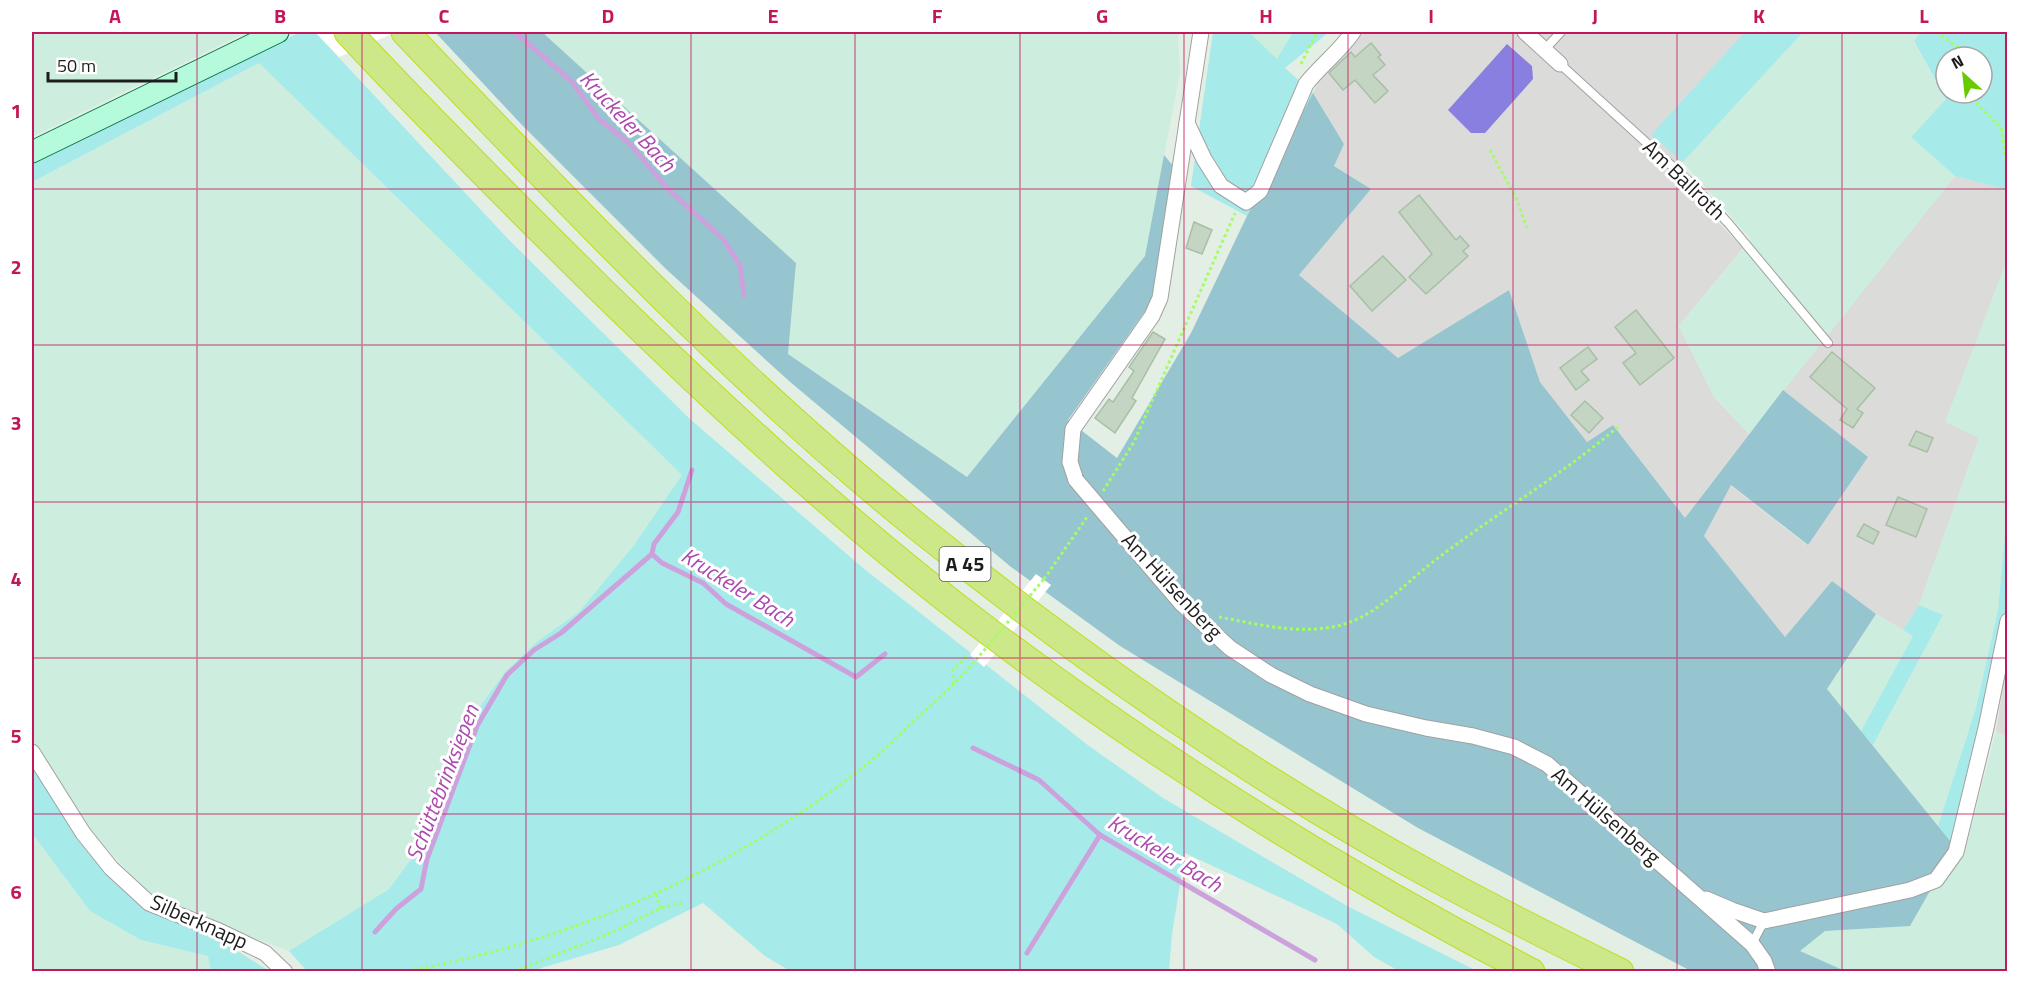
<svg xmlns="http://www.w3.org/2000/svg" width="2039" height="1003" viewBox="0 0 2039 1003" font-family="'Titillium Web',sans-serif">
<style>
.residential{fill:#dbdbda}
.farmland{fill:#cdeedf}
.grass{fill:#a7eaea;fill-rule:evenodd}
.forest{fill:#96c4cf}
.pitch{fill:#887fe0}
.pier{fill:#fff}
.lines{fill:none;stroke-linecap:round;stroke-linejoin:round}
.stream{stroke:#cca2dd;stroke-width:5}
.building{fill:#c4d5c3;stroke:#a7c0a5;stroke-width:1.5}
.lane-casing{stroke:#a1a1a1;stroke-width:10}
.street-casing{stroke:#a1a1a1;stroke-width:17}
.secondary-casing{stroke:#037646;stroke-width:23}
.highway-casing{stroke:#c2dc20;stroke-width:29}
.path{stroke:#a4fc66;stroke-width:3;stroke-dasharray:3 3;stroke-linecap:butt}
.lane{stroke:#fff;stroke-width:8}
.street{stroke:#fff;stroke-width:15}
.secondary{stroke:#b5fada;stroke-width:21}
.highway{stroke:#cce888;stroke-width:27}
.street-bridge-casing{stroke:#a1a1a1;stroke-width:17;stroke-linecap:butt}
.path-bridge{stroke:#a4fc66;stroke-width:3;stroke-dasharray:3 3;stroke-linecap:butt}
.street-bridge{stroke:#fff;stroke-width:15}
.grid{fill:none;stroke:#c2185b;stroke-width:1.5;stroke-opacity:0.55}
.labels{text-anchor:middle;stroke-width:6;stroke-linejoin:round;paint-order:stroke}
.shield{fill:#fff;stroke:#616161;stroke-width:1.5}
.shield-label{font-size:20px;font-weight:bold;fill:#1d1d1d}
.street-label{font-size:21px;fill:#1d1d1d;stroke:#fff}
.water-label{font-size:22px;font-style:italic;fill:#ac48ae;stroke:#fff}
.neatline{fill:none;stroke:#c2185b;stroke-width:2}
.grid-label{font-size:20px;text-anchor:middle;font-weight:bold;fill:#c2185b}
</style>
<rect width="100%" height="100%" fill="#e3efe4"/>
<g class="residential">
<path d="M1364 32H1803L1671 174 1743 248 1679 326 1714 397 1749 434 1685 518 1613 425 1587 442 1540 382 1509 290 1398 358 1299 275 1371 189 1333 165 1344 144 1313 93 1323 71Z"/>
<path d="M1955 176 2007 190V260L1978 339 1979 438 1919 605 1903 630 1876 614 1832 581 1785 637 1704 536 1730 485 1807 545 1868 457 1783 390Z"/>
<path d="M2007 660V737L1996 731Z"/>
</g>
<g class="farmland">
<path d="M32 32H247L32 137Z"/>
<path d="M542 32H1178L1180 73 1145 256 967 477 788 354 796 263Z"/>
<path d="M1249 32H1293L1277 60Z"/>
<path d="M1803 32H1921L1914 42 1946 99 1911 137 1955 176 1749 434 1714 397 1679 326 1751 239 1683 162Z"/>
<path d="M259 63 682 475 634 545 579 612 539 640 505 672 471 719 431 832 389 889 289 951 189 913 148 892 87 828 41 756 32 738V182Z"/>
<path d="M2007 260 2008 530 2005 535 1998 610 1976 708 1938 826 1873 745 1943 615 1919 605 1979 438 1945 422Z"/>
<path d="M1876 614 1913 636 1861 731 1827 689Z"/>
<path d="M1996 731 2007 737V971H1845L1799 951 1825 931 1910 926 1955 847 1972 824Z"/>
<path d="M32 833 90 911 141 940 209 956 211 971H32Z"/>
</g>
<g class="grass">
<path d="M301 32H315L510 241 691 420 863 568 1089 746 1163 798 1349 907 1477 971H1399L1374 957 1337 924 1185 853 1172 934 1169 971H790L765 956 703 903 619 945 531 971H307L289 951 389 889 431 832 471 719 505 672 539 640 579 612 634 545 682 475 259 63 32 182V162L242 58Z"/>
<path d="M1213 32H1249L1277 59 1293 32H1329L1285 68 1313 93 1247 216 1191 186Z"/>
<path d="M1745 32H1803L1683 162 1651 135Z"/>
<path d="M1921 32H2007V190L1955 176 1911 137 1946 99 1914 41ZM1946 57H1982V93H1946Z"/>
<path d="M2007 530V624L1955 847 1938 826 1976 708 1998 610 2005 535Z"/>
<path d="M1919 605 1943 615 1873 745 1861 731 1913 636 1903 630Z"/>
<path d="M32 765 77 839 145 910 210 934 269 971H211L208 956 141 940 90 911 32 833Z"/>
</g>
<path class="forest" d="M435 32H542L796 263 788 354 967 477 1145 256 1164 155 1174 167 1155 297 1068 420 1117 458 1191 333 1247 216 1313 93 1344 144 1334 166 1371 189 1299 275 1398 358 1509 290 1540 382 1587 442 1613 425 1685 518 1783 390 1868 457 1808 545 1731 485 1704 536 1785 637 1832 581 1876 614 1827 689 1955 847 1910 926 1825 931 1800 951 1845 971H1691L1418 828 1120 646 1011 567 789 381 666 269 522 125Z"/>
<path class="pitch" d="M1507 44 1532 66 1533 79 1485 133H1471L1448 110Z"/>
<g class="pier">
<path d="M315 32H396L339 57Z"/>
<path d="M1036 574 1051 585 984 667 970 655Z"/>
</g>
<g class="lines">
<g class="stream">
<path d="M515 32 572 82 599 119 630 144 668 189 723 239 740 265 744 296"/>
<path d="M692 470 678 512 654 544 652 554 662 563 703 583 726 604 856 677 885 654"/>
<path d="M973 748 1039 780 1100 835 1315 960"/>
<path d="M375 932 396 909 421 889 427 859 477 726 507 675 534 650 561 633 652 554"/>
<path d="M1027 953 1100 835"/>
</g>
</g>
<g class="building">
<path d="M1371 43 1381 55 1378 57 1385 65 1373 75 1388 91 1375 103 1355 80 1343 90 1329 73 1351 52 1355 57Z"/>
<path d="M1419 195 1456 240 1460 236 1469 246 1463 251 1468 256 1426 294 1409 277 1432 254 1399 212Z"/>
<path d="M1194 222 1212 230 1202 254 1186 248Z"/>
<path d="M1383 256 1406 280 1372 311 1350 286Z"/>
<path d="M1636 310 1674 358 1640 385 1623 363 1636 353 1615 327Z"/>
<path d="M1153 332 1165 339 1132 398 1136 401 1115 433 1095 418 1109 399 1113 402 1134 371 1129 367Z"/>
<path d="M1588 347 1597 359 1581 371 1589 380 1576 390 1560 368Z"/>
<path d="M1832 352 1875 388 1857 409 1863 413 1853 428 1840 420 1847 409 1810 377Z"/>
<path d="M1585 401 1603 418 1589 433 1571 415Z"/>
<path d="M1916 431 1933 438 1927 452 1909 445Z"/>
<path d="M1898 497 1927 509 1916 537 1886 525Z"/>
<path d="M1864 524 1879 532 1873 544 1857 536Z"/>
</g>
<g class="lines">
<g class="lane-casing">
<g id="lane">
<path d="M1545 49 1561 32"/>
<path d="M1560 64 1695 187 1729 224 1828 343"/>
<path d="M1752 944 1764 921"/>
</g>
</g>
<g class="street-casing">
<g id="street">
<path d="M1525 32 1560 64"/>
<path d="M1187 123 1204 159 1221 186 1246 202 1260 191 1306 84C1321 65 1340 51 1353 32"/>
<path d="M1076 480 1070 462 1073 429 1152 316 1160 298 1201 32"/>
<path d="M1116 527 1181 603 1230 648 1271 675 1310 694 1366 714 1426 728 1473 736 1514 747 1547 764 1752 944 1764 961 1768 972"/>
<path d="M32 752 83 833 111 868 149 903 219 931 265 953 285 972"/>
<path d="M1706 899 1732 910 1764 921 1910 890 1936 880 1956 852 1986 728 2008 621"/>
</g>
</g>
<g class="secondary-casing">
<path id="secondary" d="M32 152 278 32"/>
</g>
<g class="highway-casing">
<g id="highway">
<path d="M348 32C429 119 514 204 599 288 723 409 850 527 988 631 1159 760 1341 874 1531 972"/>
<path d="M405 32C569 204 733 378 919 528 1082 659 1256 781 1440 880 1499 912 1559 942 1620 972"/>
</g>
</g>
<g class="path">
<path d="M1936 32 1965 52 1966 57"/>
<path d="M1301 64 1317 32"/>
<path d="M1970 93 1971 98 2001 127 2005 153 2008 159"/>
<path d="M1490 150 1517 200 1527 228"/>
<path d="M1103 491 1134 442 1235 213"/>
<path d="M1044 579 1087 517"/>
<path d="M1219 617C1257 624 1294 634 1332 627 1375 620 1404 583 1438 558 1497 513 1562 475 1619 426"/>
<path d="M953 684V670L968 655"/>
<path d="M656 894 661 908"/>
<path d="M402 972C571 942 732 872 867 764 885 750 901 733 918 717 938 699 958 681 976 660"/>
<path d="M513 972 606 935 661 908 682 903"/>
</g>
<use href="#lane" class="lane"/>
<use href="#street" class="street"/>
<use href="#secondary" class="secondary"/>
<use href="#highway" class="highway"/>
<g class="street-bridge-casing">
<path id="street-bridge" d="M1076 480 1116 527"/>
</g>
<path class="path-bridge" d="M976 660 1044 579"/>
<use href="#street-bridge" class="street-bridge"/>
</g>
<path class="grid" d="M197 32V972M362 32V972M526 32V972M691 32V972M855 32V972M1020 32V972M1184 32V972M1348 32V972M1513 32V972M1677 32V972M1842 32V972M32 189H2008M32 345H2008M32 502H2008M32 658H2008M32 814H2008"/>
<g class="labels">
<rect class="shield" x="939.5" y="547" width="51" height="34" rx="4.5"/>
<g class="shield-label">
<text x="965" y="571">A 45</text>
</g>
<g class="street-label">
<text transform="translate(1684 180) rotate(44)" y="7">Am Ballroth</text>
<text transform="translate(1172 586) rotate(47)" y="7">Am Hülsenberg</text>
<text transform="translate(1606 816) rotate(41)" y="7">Am Hülsenberg</text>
<text transform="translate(199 922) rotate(24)" y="7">Silberknapp</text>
</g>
<g class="water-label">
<text transform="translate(628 121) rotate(47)" y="8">Kruckeler Bach</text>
<text transform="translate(738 587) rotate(32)" y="8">Kruckeler Bach</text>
<text transform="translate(442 783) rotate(-69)" y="8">Schüttebrinksiepen</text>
<text transform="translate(1165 853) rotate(31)" y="8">Kruckeler Bach</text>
</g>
</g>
<rect width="2039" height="1003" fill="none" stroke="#ffffff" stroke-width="66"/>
<g transform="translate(1964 75) rotate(333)"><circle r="28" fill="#ffffff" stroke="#a5a5a5" stroke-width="1.5"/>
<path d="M0-4.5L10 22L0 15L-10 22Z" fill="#69ca00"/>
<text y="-9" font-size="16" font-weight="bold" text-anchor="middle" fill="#1d1d1d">N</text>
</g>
<path d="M48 72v9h128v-9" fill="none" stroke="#1d1d1d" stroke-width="3"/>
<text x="57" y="72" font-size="18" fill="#1d1d1d" stroke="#ffffff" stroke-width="4.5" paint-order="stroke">50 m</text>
<rect x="33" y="33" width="1973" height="937" class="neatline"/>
<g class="grid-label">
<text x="115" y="23">A</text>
<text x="280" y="23">B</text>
<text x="444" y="23">C</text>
<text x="608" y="23">D</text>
<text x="773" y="23">E</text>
<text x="937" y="23">F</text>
<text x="1102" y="23">G</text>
<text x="1266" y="23">H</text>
<text x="1431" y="23">I</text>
<text x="1595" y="23">J</text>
<text x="1759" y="23">K</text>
<text x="1924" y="23">L</text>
<text x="16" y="118">1</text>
<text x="16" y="274">2</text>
<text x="16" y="430">3</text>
<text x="16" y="586">4</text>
<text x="16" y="743">5</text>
<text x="16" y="899">6</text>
</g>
</svg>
